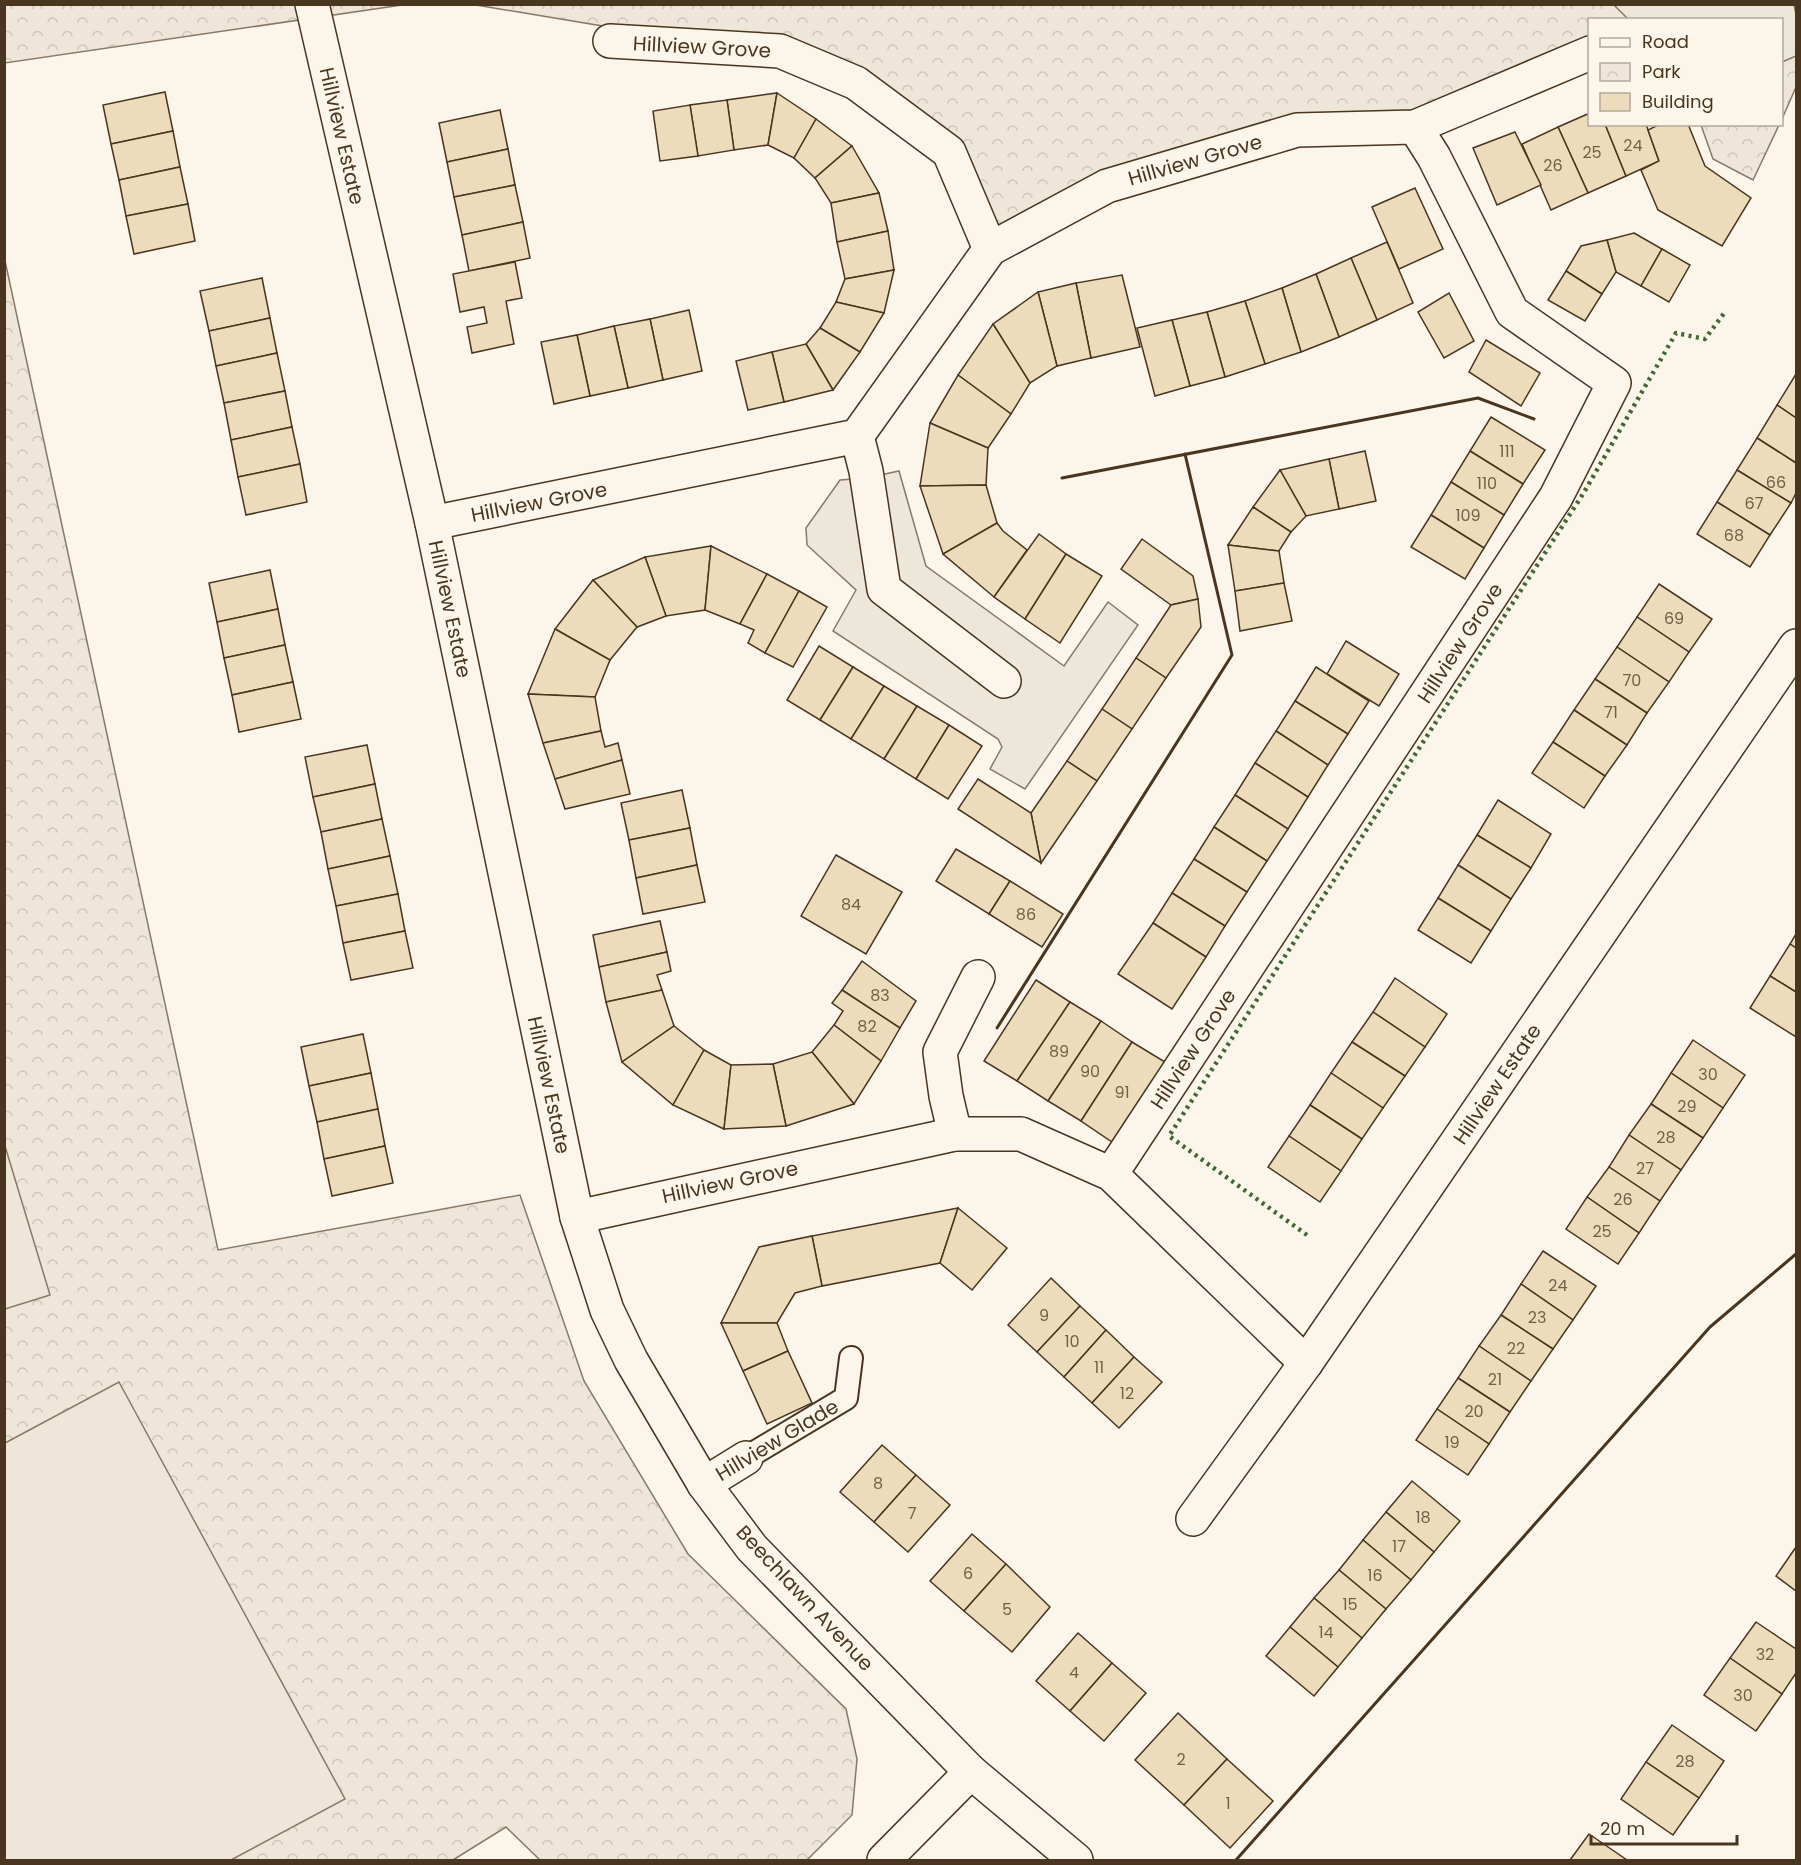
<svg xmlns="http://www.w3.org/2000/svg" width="1801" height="1865" viewBox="0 0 1801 1865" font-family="Poppins,sans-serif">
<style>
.park{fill:url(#park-crowns);stroke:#887966;stroke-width:1.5}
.pitch{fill:#ede6d9;stroke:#887966;stroke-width:1.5}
.parking{fill:#ede7d9;stroke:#887966;stroke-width:1.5}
.building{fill:#ecdcbc;stroke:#4a3520;stroke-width:1.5}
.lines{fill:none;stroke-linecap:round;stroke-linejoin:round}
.service-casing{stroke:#4a3520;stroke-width:26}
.minor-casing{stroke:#4a3520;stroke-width:36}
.service{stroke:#fbf6e9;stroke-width:22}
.minor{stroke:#fbf6e9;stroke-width:33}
.hedge{stroke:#436837;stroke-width:4.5;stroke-dasharray:3 4.5;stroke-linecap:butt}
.wall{stroke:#4a3520;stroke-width:3}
.labels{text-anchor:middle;stroke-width:4.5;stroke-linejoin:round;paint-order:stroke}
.number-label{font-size:16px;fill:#725f47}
.street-label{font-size:20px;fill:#4a3520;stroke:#fbf6e9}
</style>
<defs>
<pattern id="park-crowns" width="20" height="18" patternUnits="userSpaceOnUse" patternTransform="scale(1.5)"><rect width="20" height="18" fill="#ede6d9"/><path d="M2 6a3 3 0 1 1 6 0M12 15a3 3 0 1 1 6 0" fill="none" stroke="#cdc6ba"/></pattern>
</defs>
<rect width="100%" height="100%" fill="#fbf6e9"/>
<g class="park">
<path d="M4 5H402L5 63Z"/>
<path d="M476 5H1796V87L1782 119V20H1590L1589 66 1415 127 1289 133 996 236 861 69Z"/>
<path d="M1701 125V124L1779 125 1753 180 1713 159Z"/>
<path d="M4 256 218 1250 520 1195 584 1381 688 1554 846 1709 857 1759 852 1815 807 1860H540L506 1827 453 1860H5Z"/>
</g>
<g class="pitch">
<path d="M5 1146 50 1295 5 1309H4Z"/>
<path d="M119 1382 345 1799 231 1860H5V1443Z"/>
</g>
<g class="parking">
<path d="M1614 5H1794L1796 14V56L1782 62V20L1628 19Z"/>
<path d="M899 471 926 566 1064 666 1108 602 1138 625 1025 789 990 769 1002 747 998 739 833 631 856 590 807 545 806 528 840 480 867 478Z"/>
</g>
<g class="building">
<path d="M165 92 173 131 111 144 103 105Z"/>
<path d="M777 93 768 145 734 150 727 100Z"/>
<path d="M777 93 816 119 794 158 768 145Z"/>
<path d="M727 100 734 150 698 156 690 105Z"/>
<path d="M690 105 698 156 660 161 653 111Z"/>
<path d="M500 110 508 149 447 162 439 123Z"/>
<path d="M1590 113V124H1605L1626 176 1588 193 1558 127Z"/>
<path d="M816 119 852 146 815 178 794 158Z"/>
<path d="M1605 124H1646L1659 161 1626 176Z"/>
<path d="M1660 124H1688L1705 166 1751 198 1722 246 1658 210 1641 170 1659 161 1648 130Z"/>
<path d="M1558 127 1588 193 1551 210 1522 144Z"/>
<path d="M173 131 180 167 119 180 111 144Z"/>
<path d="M1515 132 1541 185 1497 205 1473 148Z"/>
<path d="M852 146 879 193 831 203 815 178Z"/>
<path d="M508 149 515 185 454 197 447 162Z"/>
<path d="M180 167 188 204 126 216 119 180Z"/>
<path d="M515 185 523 222 462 235 454 197Z"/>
<path d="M1415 188 1443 249 1399 269 1372 207Z"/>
<path d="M879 193 888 231 837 242 831 203Z"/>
<path d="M188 204 195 241 134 254 126 216Z"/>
<path d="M523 222 530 258 469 271 462 235Z"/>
<path d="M888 231 894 270 845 279 837 242Z"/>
<path d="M1634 233 1662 249 1641 286 1616 272 1607 240Z"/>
<path d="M1607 240 1616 272 1602 294 1566 271 1581 246Z"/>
<path d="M1387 242 1413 303 1377 320 1351 258Z"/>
<path d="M1662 249 1690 265 1669 302 1641 286Z"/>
<path d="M1351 258 1377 320 1339 337 1316 274Z"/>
<path d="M515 262 522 298 506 301 514 344 472 353 467 327 487 323 484 307 460 312 453 274Z"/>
<path d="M894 270 884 313 836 302 845 279Z"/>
<path d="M1566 271 1602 294 1585 321 1548 300Z"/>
<path d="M1316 274 1339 337 1301 352 1282 288Z"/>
<path d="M1122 275 1140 347 1091 358 1076 283Z"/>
<path d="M262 278 270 318 209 331 200 291Z"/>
<path d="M1076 283 1091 358 1057 366 1038 292Z"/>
<path d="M1282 288 1301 352 1265 364 1245 301Z"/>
<path d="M1038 292 1057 366 1030 383 993 324Z"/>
<path d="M1449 293 1474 341 1444 358 1418 312Z"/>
<path d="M1245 301 1265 364 1225 377 1207 312Z"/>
<path d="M836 302 884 313 860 352 820 328Z"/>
<path d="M689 310 702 371 663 380 650 319Z"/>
<path d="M1207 312 1225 377 1190 386 1172 320Z"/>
<path d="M270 318 277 353 216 366 209 331Z"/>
<path d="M650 319 663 380 628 388 614 326Z"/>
<path d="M1172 320 1190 386 1155 396 1137 328Z"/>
<path d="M993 324 1030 383 1011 414 958 375Z"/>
<path d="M614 326 628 388 590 396 577 335Z"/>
<path d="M820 328 860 352 833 390 806 344Z"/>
<path d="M577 335 590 396 554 404 541 342Z"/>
<path d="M1486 340 1540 373 1521 406 1469 372Z"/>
<path d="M806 344 833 390 784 402 772 352Z"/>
<path d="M772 352 784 402 748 410 736 361Z"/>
<path d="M277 353 285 391 224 403 216 366Z"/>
<path d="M1796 374V418L1777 405Z"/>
<path d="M958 375 1011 414 988 448 930 423Z"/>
<path d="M285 391 292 427 231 440 224 403Z"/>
<path d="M1777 405 1796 418V463L1757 438Z"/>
<path d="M1491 417 1545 450 1523 484 1470 451Z"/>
<path d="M930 423 988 448 986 485 920 486Z"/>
<path d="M292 427 300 464 238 477 231 440Z"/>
<path d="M1757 438 1796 463V493L1791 503 1737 470Z"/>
<path d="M1365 451 1376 501 1339 509 1329 459Z"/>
<path d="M1470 451 1523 484 1504 515 1451 482Z"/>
<path d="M1329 459 1339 509 1306 516 1280 470Z"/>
<path d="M300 464 307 502 246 515 238 477Z"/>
<path d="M1280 470 1306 516 1291 532 1253 507Z"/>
<path d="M1737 470 1791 503 1770 535 1717 502Z"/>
<path d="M1451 482 1504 515 1484 548 1431 515Z"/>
<path d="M986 485 997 523 943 554 920 486Z"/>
<path d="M1717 502 1770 535 1750 567 1697 534Z"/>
<path d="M1253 507 1291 532 1279 551 1228 545Z"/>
<path d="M1431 515 1484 548 1465 579 1411 547Z"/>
<path d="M997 523 1003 531 1027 550 994 597 943 554Z"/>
<path d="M1039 534 1066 554 1025 619 994 597Z"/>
<path d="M1142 539 1193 576 1198 599 1171 605 1121 569Z"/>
<path d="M1228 545 1279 551 1284 583 1235 591Z"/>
<path d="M711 546 705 610 666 616 645 557Z"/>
<path d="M711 546 767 574 740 624 705 610Z"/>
<path d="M1066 554 1102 576 1060 643 1025 619Z"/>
<path d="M645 557 666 616 637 627 593 580Z"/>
<path d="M270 570 278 609 217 622 209 583Z"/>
<path d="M767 574 799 591 765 653 748 643 754 630 740 624Z"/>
<path d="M593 580 637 627 610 660 555 629Z"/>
<path d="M1284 583 1292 621 1240 631 1235 591Z"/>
<path d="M1659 584 1712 619 1689 652 1637 617Z"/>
<path d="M799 591 827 607 793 667 765 653Z"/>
<path d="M1198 599 1201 627 1166 678 1136 658 1171 605Z"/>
<path d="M278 609 285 645 224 658 217 622Z"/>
<path d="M1637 617 1689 652 1669 682 1617 647Z"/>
<path d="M555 629 610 660 595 697 528 694Z"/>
<path d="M1346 641 1399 674 1379 706 1327 674Z"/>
<path d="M285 645 293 682 232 695 224 658Z"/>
<path d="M819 646 853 667 820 720 787 700Z"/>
<path d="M1617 647 1669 682 1647 713 1595 679Z"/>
<path d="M1136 658 1166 678 1132 729 1102 709Z"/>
<path d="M853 667 884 686 851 739 820 720Z"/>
<path d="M1316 667 1369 701 1348 734 1295 701Z"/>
<path d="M1595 679 1647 713 1627 745 1574 710Z"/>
<path d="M293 682 301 719 239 732 232 695Z"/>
<path d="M884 686 917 706 884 759 851 739Z"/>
<path d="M528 694 595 697 601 731 543 743Z"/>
<path d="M1295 701 1348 734 1328 765 1276 731Z"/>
<path d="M917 706 949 725 916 779 884 759Z"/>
<path d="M1102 709 1132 729 1097 781 1067 761Z"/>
<path d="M1574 710 1627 745 1605 776 1553 742Z"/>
<path d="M949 725 982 746 948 799 916 779Z"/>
<path d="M601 731 605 747 618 743 622 760 555 779 543 743Z"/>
<path d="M1276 731 1328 765 1308 797 1255 763Z"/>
<path d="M1553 742 1605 776 1584 808 1532 773Z"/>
<path d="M367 745 375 784 313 797 305 757Z"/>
<path d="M622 760 630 794 565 809 555 779Z"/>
<path d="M1067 761 1097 781 1041 863 1031 813Z"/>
<path d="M1255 763 1308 797 1288 829 1235 795Z"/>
<path d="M978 779 1031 813 1041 863 958 809Z"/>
<path d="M375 784 382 819 321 832 313 797Z"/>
<path d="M682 790 690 828 629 840 621 803Z"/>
<path d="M1235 795 1288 829 1267 861 1214 827Z"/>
<path d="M1498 800 1551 834 1531 868 1477 835Z"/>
<path d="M382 819 390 856 328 869 321 832Z"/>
<path d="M1214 827 1267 861 1247 892 1194 859Z"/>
<path d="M690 828 697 865 636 878 629 840Z"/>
<path d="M1477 835 1531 868 1511 899 1458 865Z"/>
<path d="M956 849 1010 881 989 914 936 881Z"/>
<path d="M836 855 902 892 866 954 801 916Z"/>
<path d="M390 856 398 894 336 906 328 869Z"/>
<path d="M1194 859 1247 892 1225 926 1172 893Z"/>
<path d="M697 865 705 902 643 914 636 878Z"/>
<path d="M1458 865 1511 899 1491 931 1438 898Z"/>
<path d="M1010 881 1063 914 1042 947 989 914Z"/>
<path d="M1172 893 1225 926 1206 957 1153 923Z"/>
<path d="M398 894 405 931 343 943 336 906Z"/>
<path d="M1438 898 1491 931 1471 963 1418 930Z"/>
<path d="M660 921 667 952 599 967 593 935Z"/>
<path d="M1153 923 1206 957 1172 1009 1118 974Z"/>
<path d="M405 931 413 968 351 980 343 943Z"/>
<path d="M1796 934V948L1790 944Z"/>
<path d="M1790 944 1796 948V992L1770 976Z"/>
<path d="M667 952 671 971 657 975 662 990 606 1002 599 967Z"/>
<path d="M862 961 916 1001 900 1028 842 990Z"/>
<path d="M1770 976 1796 992V1037L1750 1008Z"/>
<path d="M1395 978 1447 1014 1425 1047 1373 1012Z"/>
<path d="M1036 980 1070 1002 1017 1081 984 1061Z"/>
<path d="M662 990 674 1026 622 1062 606 1002Z"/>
<path d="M842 990 900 1028 881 1061 834 1025 843 1011 832 1003Z"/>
<path d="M1070 1002 1101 1021 1048 1101 1017 1081Z"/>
<path d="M1373 1012 1425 1047 1405 1076 1352 1042Z"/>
<path d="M1101 1021 1132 1042 1081 1121 1048 1101Z"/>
<path d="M834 1025 881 1061 854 1104 812 1052Z"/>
<path d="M674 1026 704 1050 673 1105 622 1062Z"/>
<path d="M363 1034 371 1073 309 1086 301 1047Z"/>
<path d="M1693 1040 1745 1075 1723 1108 1671 1073Z"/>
<path d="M1132 1042 1165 1062 1112 1142 1081 1121Z"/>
<path d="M1352 1042 1405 1076 1383 1108 1331 1073Z"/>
<path d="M704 1050 731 1065 724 1129 673 1105Z"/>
<path d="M812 1052 854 1104 786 1126 773 1064Z"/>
<path d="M773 1064 786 1126 724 1129 731 1065Z"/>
<path d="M371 1073 378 1109 317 1122 309 1086Z"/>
<path d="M1331 1073 1383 1108 1362 1139 1310 1105Z"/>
<path d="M1671 1073 1723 1108 1703 1138 1651 1104Z"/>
<path d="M1651 1104 1703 1138 1681 1170 1629 1135Z"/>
<path d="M1310 1105 1362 1139 1341 1171 1289 1136Z"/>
<path d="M378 1109 385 1146 324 1159 317 1122Z"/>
<path d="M1629 1135 1681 1170 1660 1201 1609 1167Z"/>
<path d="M1289 1136 1341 1171 1320 1202 1268 1167Z"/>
<path d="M385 1146 393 1183 332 1196 324 1159Z"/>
<path d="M1609 1167 1660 1201 1639 1233 1587 1197Z"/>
<path d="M1587 1197 1639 1233 1618 1264 1566 1229Z"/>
<path d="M958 1208 940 1263 822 1286 812 1236Z"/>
<path d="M958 1208 1007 1248 972 1290 940 1263Z"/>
<path d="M812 1236 822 1286 795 1293 777 1323H721L759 1247Z"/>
<path d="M1543 1251 1596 1286 1573 1320 1521 1284Z"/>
<path d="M1051 1278 1080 1306 1037 1352 1008 1325Z"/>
<path d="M1521 1284 1573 1320 1553 1349 1501 1315Z"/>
<path d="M1080 1306 1106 1330 1064 1377 1037 1352Z"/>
<path d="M1501 1315 1553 1349 1531 1381 1479 1346Z"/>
<path d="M721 1323H777L788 1351 743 1371Z"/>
<path d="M1106 1330 1134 1357 1092 1403 1064 1377Z"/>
<path d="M1479 1346 1531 1381 1510 1412 1458 1378Z"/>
<path d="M788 1351 812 1403 767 1424 743 1371Z"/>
<path d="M1134 1357 1162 1382 1119 1428 1092 1403Z"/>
<path d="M1458 1378 1510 1412 1489 1444 1437 1409Z"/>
<path d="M1437 1409 1489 1444 1468 1475 1416 1440Z"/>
<path d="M882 1445 916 1475 874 1522 840 1492Z"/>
<path d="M916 1475 950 1505 908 1552 874 1522Z"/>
<path d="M1412 1481 1460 1521 1434 1552 1386 1512Z"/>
<path d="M1386 1512 1434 1552 1411 1580 1363 1540Z"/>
<path d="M972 1534 1006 1564 964 1611 930 1581Z"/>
<path d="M1363 1540 1411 1580 1386 1609 1339 1570Z"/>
<path d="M1796 1547V1591L1776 1576Z"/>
<path d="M1006 1564 1050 1607 1012 1652 964 1611Z"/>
<path d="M1339 1570 1386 1609 1362 1638 1314 1598Z"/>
<path d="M1314 1598 1362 1638 1338 1667 1290 1627Z"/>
<path d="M1756 1622 1796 1649V1673L1782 1694 1730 1658Z"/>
<path d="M1290 1627 1338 1667 1314 1696 1266 1656Z"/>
<path d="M1078 1633 1112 1663 1070 1711 1036 1681Z"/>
<path d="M1730 1658 1782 1694 1756 1731 1704 1695Z"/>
<path d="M1112 1663 1146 1693 1104 1741 1070 1711Z"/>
<path d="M1178 1713 1227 1759 1184 1805 1135 1760Z"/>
<path d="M1672 1725 1724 1761 1699 1798 1646 1762Z"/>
<path d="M1227 1759 1273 1801 1230 1848 1184 1805Z"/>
<path d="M1646 1762 1699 1798 1673 1835 1621 1799Z"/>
<path d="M1589 1834 1627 1860H1570Z"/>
</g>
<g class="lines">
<g class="service-casing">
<path id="service" d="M746 1458 846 1398 851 1358"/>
</g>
<g class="minor-casing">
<g id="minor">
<path d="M312 4 432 523 577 1217 607 1310 631 1360 704 1484 752 1548 971 1772 1076 1860"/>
<path d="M610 41 780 51 856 83 949 152 990 249"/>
<path d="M857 436 866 471 884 589 1004 681"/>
<path d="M432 523 857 436 990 249 1107 186 1297 130 1415 127 1590 53"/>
<path d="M955 1134 946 1096 940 1052 978 977"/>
<path d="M1111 1174 1556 497 1614 383 1512 312 1434 157 1415 127"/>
<path d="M577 1217 955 1134H1021L1111 1174 1306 1363"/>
<path d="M704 1484 746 1458"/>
<path d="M1193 1519 1306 1363 1796 646"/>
<path d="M884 1860 971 1772"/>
</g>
</g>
<use href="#service" class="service"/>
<use href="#minor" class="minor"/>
<path class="hedge" d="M1307 1235 1169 1136 1583 494 1676 333 1705 339 1725 312"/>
<g class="wall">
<path d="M1062 478 1478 398 1534 419"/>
<path d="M997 1028 1232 655 1185 454"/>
<path d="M1236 1860 1710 1327 1796 1254"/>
</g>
</g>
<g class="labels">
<g class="number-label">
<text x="1633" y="151">24</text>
<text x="1592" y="158">25</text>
<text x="1553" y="171">26</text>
<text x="1507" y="457">111</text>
<text x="1776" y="488">66</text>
<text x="1487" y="489">110</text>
<text x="1754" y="509">67</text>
<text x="1468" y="521">109</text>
<text x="1734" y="541">68</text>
<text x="1674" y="624">69</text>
<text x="1632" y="686">70</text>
<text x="1611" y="718">71</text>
<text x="851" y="910">84</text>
<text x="1026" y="920">86</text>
<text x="880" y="1001">83</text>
<text x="867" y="1032">82</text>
<text x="1059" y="1057">89</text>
<text x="1090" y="1077">90</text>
<text x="1708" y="1080">30</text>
<text x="1122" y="1098">91</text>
<text x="1687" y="1112">29</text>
<text x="1666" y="1143">28</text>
<text x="1645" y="1174">27</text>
<text x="1623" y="1205">26</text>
<text x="1602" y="1237">25</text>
<text x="1558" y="1291">24</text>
<text x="1044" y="1321">9</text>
<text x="1537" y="1323">23</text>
<text x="1072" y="1347">10</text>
<text x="1516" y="1354">22</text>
<text x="1099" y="1373">11</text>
<text x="1495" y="1385">21</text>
<text x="1127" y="1399">12</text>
<text x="1474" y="1417">20</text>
<text x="1452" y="1448">19</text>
<text x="878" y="1489">8</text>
<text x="912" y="1519">7</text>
<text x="1423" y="1523">18</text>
<text x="1399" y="1552">17</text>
<text x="968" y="1579">6</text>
<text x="1375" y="1581">16</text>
<text x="1350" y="1610">15</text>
<text x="1007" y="1615">5</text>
<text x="1326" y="1638">14</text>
<text x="1765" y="1660">32</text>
<text x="1074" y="1678">4</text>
<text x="1743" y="1701">30</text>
<text x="1181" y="1765">2</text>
<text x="1685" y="1767">28</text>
<text x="1228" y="1809">1</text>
</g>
<g class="street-label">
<text transform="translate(702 47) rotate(3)" y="7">Hillview Grove</text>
<text transform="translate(342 136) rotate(77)" y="7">Hillview Estate</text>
<text transform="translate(1195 160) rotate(-16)" y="7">Hillview Grove</text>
<text transform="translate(539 502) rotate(-11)" y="7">Hillview Grove</text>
<text transform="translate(450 609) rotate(78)" y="7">Hillview Estate</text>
<text transform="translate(1460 643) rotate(-57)" y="7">Hillview Grove</text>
<text transform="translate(1193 1049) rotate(-57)" y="7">Hillview Grove</text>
<text transform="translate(1497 1084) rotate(-56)" y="7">Hillview Estate</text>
<text transform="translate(549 1085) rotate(78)" y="7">Hillview Estate</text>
<text transform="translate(730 1182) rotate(-12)" y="7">Hillview Grove</text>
<text transform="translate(777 1440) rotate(-31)" y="7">Hillview Glade</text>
<text transform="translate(805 1598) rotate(47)" y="7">Beechlawn Avenue</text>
</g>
</g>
<rect width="1801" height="1865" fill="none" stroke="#4a3520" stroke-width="12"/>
<rect x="1588" y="18" width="195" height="108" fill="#fbf6e9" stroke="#b4a999" stroke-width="1.5"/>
<rect x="1600" y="38" width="30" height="9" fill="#fbf6e9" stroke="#b4a999" stroke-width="1.5"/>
<text x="1642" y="48" font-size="18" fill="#4a3520">Road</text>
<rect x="1600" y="63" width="30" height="18" fill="url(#park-crowns)" stroke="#b4a999" stroke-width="1.5"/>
<text x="1642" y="78" font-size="18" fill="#4a3520">Park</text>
<rect x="1600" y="93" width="30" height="18" fill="#ecdcbc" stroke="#b4a999" stroke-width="1.5"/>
<text x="1642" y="108" font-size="18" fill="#4a3520">Building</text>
<path d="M1591 1835v9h146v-9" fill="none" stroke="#4a3520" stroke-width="3"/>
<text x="1600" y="1835" font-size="18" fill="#4a3520" stroke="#fbf6e9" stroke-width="4.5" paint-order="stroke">20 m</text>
</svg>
